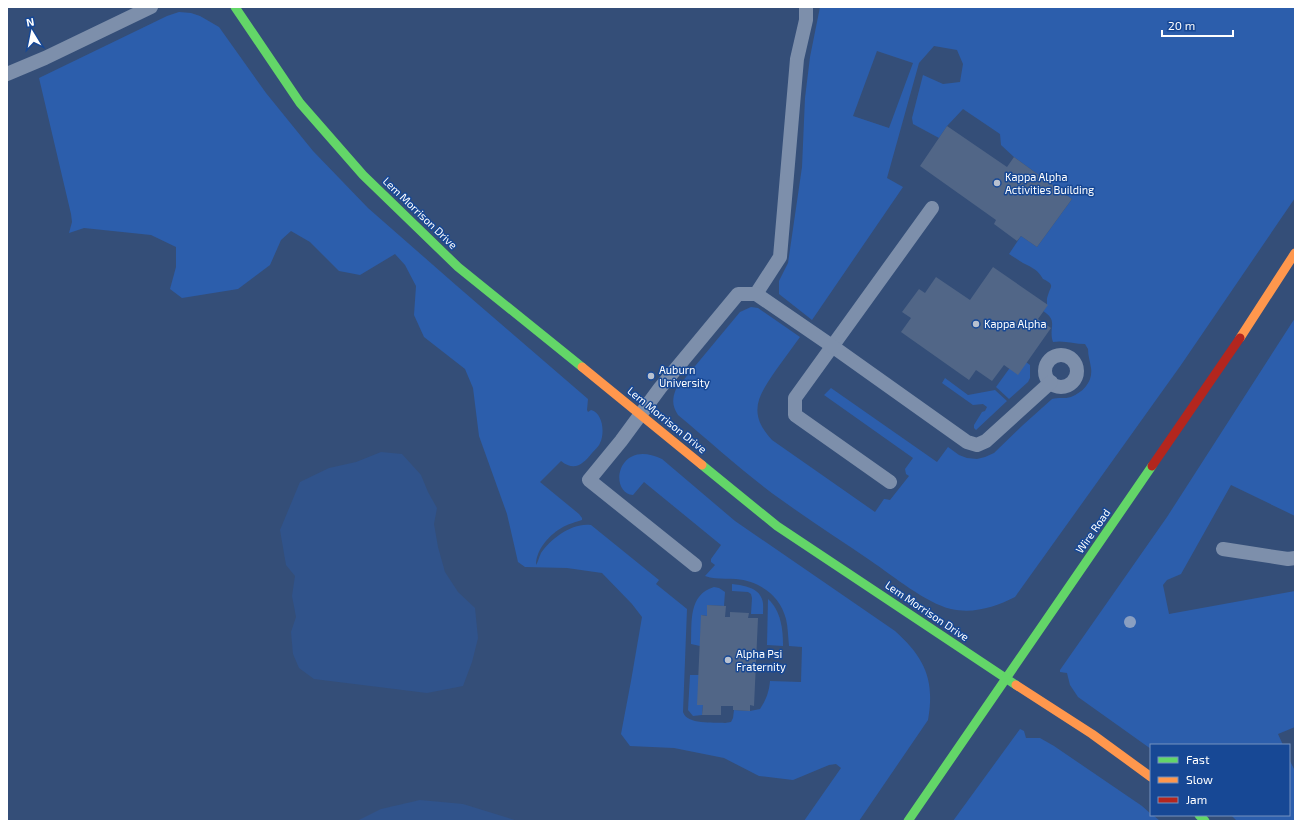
<svg xmlns="http://www.w3.org/2000/svg" width="1302" height="828" viewBox="0 0 1302 828" font-family="'Exo 2',sans-serif">
<style>
.green{fill:#2c5eac;fill-rule:evenodd}
.water{fill:#30538b}
.building{fill:#516687}
.lines{fill:none;stroke-linecap:round;stroke-linejoin:round}
.lane{stroke:#7d8fab;stroke-width:14}
.fast{stroke:#63d668;stroke-width:9}
.slow{stroke:#ff974d;stroke-width:9}
.jam{stroke:#b3261e;stroke-width:9}
.tree{fill:#8a9fc1}
.poi-dot{fill:#b8c1d0;stroke:#174895;stroke-width:1.5}
.labels{text-anchor:middle;stroke-width:3;stroke-linejoin:round;paint-order:stroke}
.poi-label{font-size:11px;fill:#fff;stroke:#174895;text-anchor:start}
.street-label{font-size:11px;fill:#fff;stroke:#174895}
</style>
<rect width="100%" height="100%" fill="#344e78"/>
<g class="green">
<path d="M820 7H1295V198L1181 365 1015 597C995 607 974 614 951 609 926 603 893 576 871 561 842 541 812 522 783 501 746 475 713 444 678 415 672 406 672 399 676 389L740 312 751 307 758 308 800 337C792 348 784 359 776 370 758 396 747 413 772 440L875 512 884 499H885L890 500 909 476 906 474 905 469 913 458 824 395 831 388 937 462 948 447 959 455 967 458 977 459 985 457 994 453 1023 425 1052 399C1058 397 1065 399 1071 397 1084 392 1093 381 1091 368 1090 361 1088 356 1088 349L1085 344C1074 344 1064 340 1053 342 1048 327 1059 321 1043 311 1050 302 1045 303 1048 295 1050 287 1056 285 1043 279 1038 270 1033 268 1023 263 1018 260 1014 257 1009 254L1021 236 1037 247 1072 199 1014 157 1001 145 1000 134 963 109 947 126 939 138 913 124 912 118 923 75 943 84 960 82 963 64 957 50 934 46 919 63 887 178 903 187 812 320 779 294V281L788 263 802 167 805 98 810 57ZM877 51 913 63 889 128 853 116Z"/>
<path d="M179 12 191 13 200 16 219 27 266 93 313 151 368 208 457 286 588 399 587 410 588 412 591 410C603 413 605 433 600 443 599 446 595 450 592 453 583 464 575 472 561 461L540 482 579 514 582 518V520C576 522 568 524 563 527 550 534 536 549 536 565 538 562 539 557 541 553 550 539 573 522 591 525L659 580 656 584 687 609 683 712C687 725 713 722 725 723L731 722 733 718 734 710 750 711 760 709C766 700 769 692 770 681L801 682 802 647 789 646C788 637 788 627 786 619 780 595 759 581 736 579 725 578 715 580 705 576L715 565 711 562V559L721 545 644 482 633 495C608 493 617 437 662 459L735 521 895 631C925 658 935 680 928 720L859 821H804L841 768 836 764 829 765 793 780 759 776 724 758 674 748 630 746 621 734 631 681 642 617 632 604 602 573 567 568 525 567 518 562 507 514 479 436 473 388 465 369 424 337 414 315 416 286 405 265 395 254 360 275 339 271 310 242 291 231 281 240 270 265 238 289 182 298 170 289 176 267V247L151 235 84 228 69 233 72 222 71 214 39 78 167 16Z"/>
<path d="M1295 318V437H1294L1295 440V516L1231 485 1181 574 1167 580 1163 585 1169 614 1295 591V727L1278 734 1283 745H1151V749L1078 697 1070 685 1067 673 1060 672V670L1167 517Z"/>
<path d="M1026 362 1030 365V378L1028 382 1009 399 996 387 1009 369Z"/>
<path d="M945 378 968 395 995 390 1007 401 976 430 974 428V425L982 412 985 411 987 407 983 404 973 405 942 383Z"/>
<path d="M732 584C741 585 757 587 761 597 764 602 763 608 763 614H751L752 598 751 594 748 592 732 591Z"/>
<path d="M714 587 719 588 725 592 724 606 707 605V616L702 615 700 646 691 644C692 622 688 595 714 587Z"/>
<path d="M768 599C781 611 783 629 783 646L767 645Z"/>
<path d="M690 675H699L703 705 702 715 693 716 688 710Z"/>
<path d="M1020 729 1024 731 1026 738H1040L1054 746 1142 806 1151 814V815H1153L1160 821H953Z"/>
<path d="M1289 759 1294 769 1295 768V821H1237L1231 815H1289Z"/>
</g>
<g class="water">
<path d="M381 452 402 454 421 475 428 492 437 508 434 524 438 547 445 572 458 592 475 608 478 638 472 662 463 686 427 693 314 679 299 668 293 654 291 632 296 617 292 596 295 576 286 565 280 530 300 482 329 468 356 462Z"/>
<path d="M420 800 463 804 518 821H357L381 809Z"/>
</g>
<g class="building">
<path d="M947 126 1007 167 1014 157 1072 199 1037 247 1021 236 1017 241 994 224 996 220 920 166Z"/>
<path d="M993 267 1048 305 1038 319 1051 328 1018 375 1004 365 992 381 976 370 969 380 901 332 911 318 902 312 919 289 925 293 936 277 970 300Z"/>
<path d="M707 605 726 606 725 617H730V612L749 613 748 618H758L754 706 750 705V711L733 710V706H721V715H702L703 705H697L701 615 707 616Z"/>
</g>
<g class="lines">
<g class="lane">
<path d="M7 74 45 58 151 7"/>
<path d="M756 294 780 257 797 59 806 20V7"/>
<circle cx="1061" cy="371" r="16"/>
<path d="M890 482 795 415V398L932 208"/>
<path d="M1223 549 1288 559 1295 558"/>
<path d="M695 565 589 480 621 441 660 388 738 294H756L832 346 967 442 977 445 986 441 1051 382"/>
</g>
<g class="fast">
<path d="M235 7 300 103 363 175 458 267 582 367"/>
<path d="M702 465 777 526 1016 685"/>
<path d="M1199 815 1205 821"/>
<path d="M908 821 1152 466"/>
</g>
<g class="slow">
<path d="M1240 338 1295 253"/>
<path d="M582 367 702 465"/>
<path d="M1016 685 1092 734 1151 777"/>
</g>
<path class="jam" d="M1152 466 1240 338"/>
</g>
<circle class="tree" cx="1130" cy="622" r="6"/>
<g class="poi-dot">
<circle cx="997" cy="183" r="4"/>
<circle cx="976" cy="324" r="4"/>
<circle cx="651" cy="376" r="4"/>
<circle cx="728" cy="660" r="4"/>
</g>
<g class="labels">
<g class="poi-label">
<text x="1005" y="181">Kappa Alpha<tspan x="1005" dy="13">Activities Building</tspan></text>
<text x="984" y="328">Kappa Alpha</text>
<text x="659" y="374">Auburn<tspan x="659" dy="13">University</tspan></text>
<text x="736" y="658">Alpha Psi<tspan x="736" dy="13">Fraternity</tspan></text>
</g>
<g class="street-label">
<text transform="translate(420 213) rotate(44)" y="4">Lem Morrison Drive</text>
<text transform="translate(667 420) rotate(39)" y="4">Lem Morrison Drive</text>
<text transform="translate(1093 531) rotate(-55)" y="4">Wire Road</text>
<text transform="translate(927 611) rotate(34)" y="4">Lem Morrison Drive</text>
</g>
</g>
<rect width="1302" height="828" fill="none" stroke="#ffffff" stroke-width="16"/>
<rect x="1150" y="744" width="140" height="72" fill="#174895" stroke="#7491bf"/>
<rect x="1158" y="757" width="20" height="6" fill="#63d668" stroke="#7491bf"/>
<text x="1186" y="764" font-size="12" fill="#ffffff">Fast</text>
<rect x="1158" y="777" width="20" height="6" fill="#ff974d" stroke="#7491bf"/>
<text x="1186" y="784" font-size="12" fill="#ffffff">Slow</text>
<rect x="1158" y="797" width="20" height="6" fill="#b3261e" stroke="#7491bf"/>
<text x="1186" y="804" font-size="12" fill="#ffffff">Jam</text>
<g transform="translate(32 32) rotate(350)" stroke="#174895" stroke-width="3" paint-order="stroke">
<path d="M0-3L7 15L0 10L-7 15Z" fill="#ffffff"/>
<text y="-6" font-size="11" font-weight="bold" text-anchor="middle" fill="#ffffff">N</text>
</g>
<path d="M1162 30v6h71v-6" fill="none" stroke="#ffffff" stroke-width="2"/>
<text x="1168" y="30" font-size="12" fill="#ffffff" stroke="#174895" stroke-width="3" paint-order="stroke">20 m</text>
</svg>
